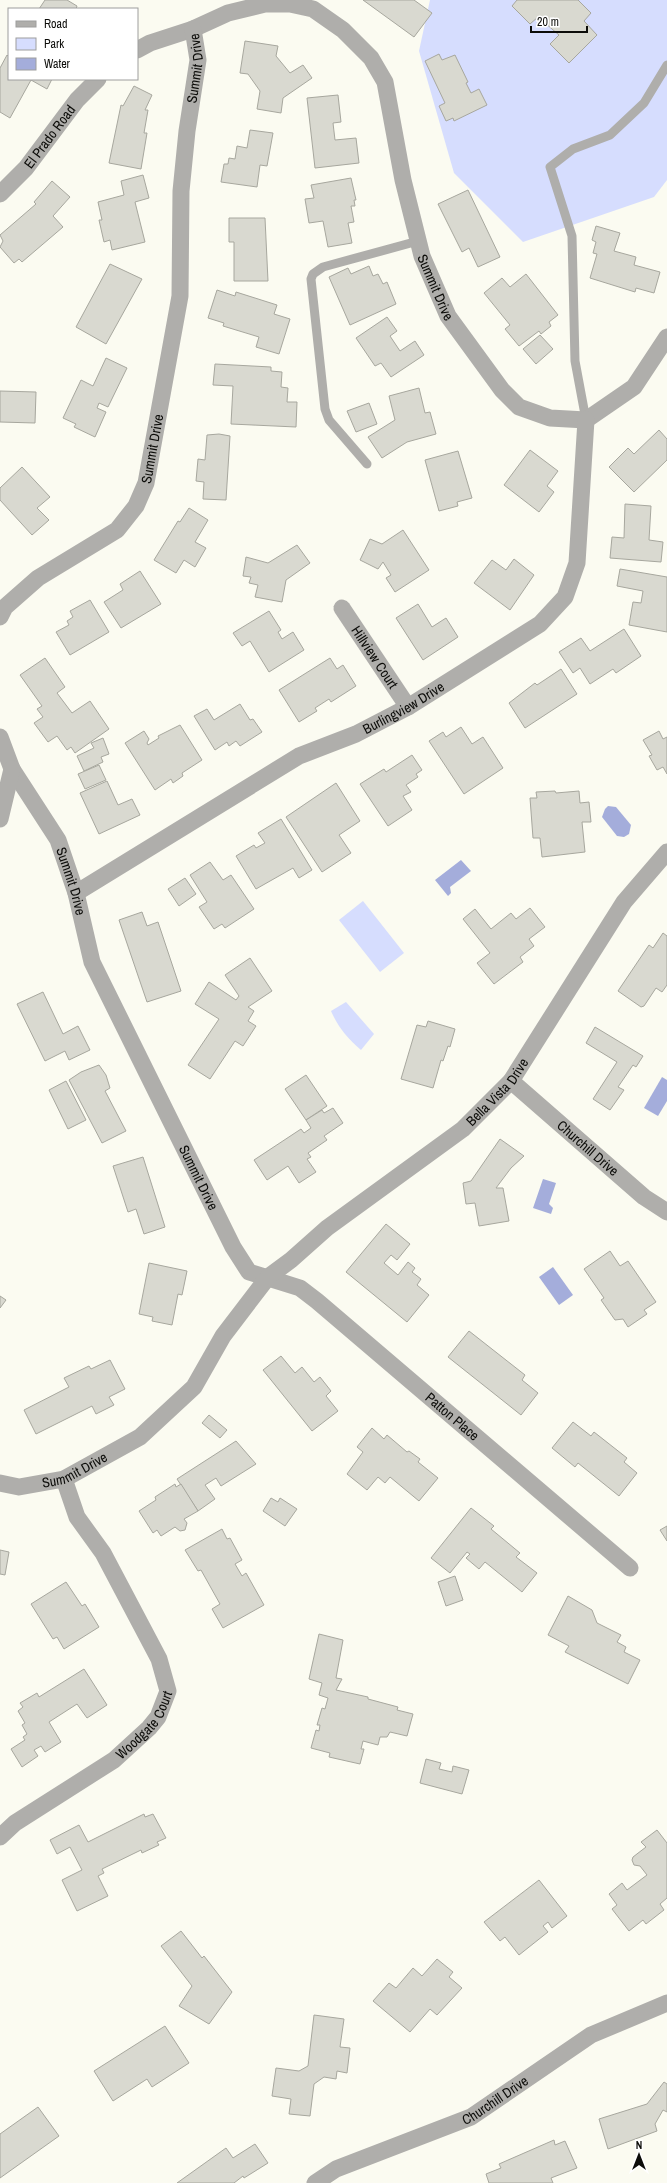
<svg xmlns="http://www.w3.org/2000/svg" width="667" height="2183" viewBox="0 0 667 2183" font-family="'Archivo Narrow',sans-serif">
<style>
.green{fill:#d6ddfe}
.water{fill:#a4addb}
.building{fill:#d9d9d0;stroke:#a7a79e}
.lines{fill:none;stroke-linecap:round;stroke-linejoin:round}
.lane{stroke:#afaeab;stroke-width:9}
.street{stroke:#afaeab;stroke-width:17}
.labels{text-anchor:middle;stroke-width:3.5;stroke-linejoin:round;paint-order:stroke}
.street-label{font-size:14px;fill:#0c0c09;stroke:#fff}
</style>
<rect width="100%" height="100%" fill="#fbfbf1"/>
<g class="green">
<path d="M430 0H667V180L654 197 523 242 454 173 419 51Z"/>
<path d="M363 901 404 953 380 972 339 920Z"/>
<path d="M346 1002 374 1034 361 1050C347 1038 338 1027 331 1011Z"/>
</g>
<g class="water">
<path d="M608 806 616 807 631 825 629 834 624 837 617 836 602 817 605 809Z"/>
<path d="M461 860 471 871 450 887 451 893 448 896 435 880Z"/>
<path d="M662 1077 667 1080V1101L658 1116 644 1108Z"/>
<path d="M543 1179 556 1183 549 1204 553 1208 551 1214 533 1208Z"/>
<path d="M553 1267 573 1295 559 1305 539 1277Z"/>
</g>
<g class="building">
<path d="M45 0H67L77 6 76 9H39Z"/>
<path d="M363 0H414L432 13 414 37Z"/>
<path d="M517 0H578L591 13 584 21 597 35 569 63 550 44 559 35 538 17 530 24 512 6Z"/>
<path d="M245 41 278 46 276 56 290 73 303 65 312 78 283 98 281 113 257 109 260 91 248 74 240 73Z"/>
<path d="M439 54 442 60 455 55 468 82 466 83 471 93 479 89 487 105 454 121 453 118 446 121 439 106 445 103 425 61Z"/>
<path d="M7 55 9 57V79H52L47 89 31 80 10 118 0 112V68Z"/>
<path d="M134 86 152 95 145 110H148L144 133H147L141 169 109 163 121 105 123 106Z"/>
<path d="M338 95 341 122 333 123 335 140 356 138 359 163 315 168 307 98Z"/>
<path d="M250 130 273 133 267 166 260 165 257 187 221 182 224 164H228L229 158 235 159 237 146 247 148Z"/>
<path d="M143 175 149 198 135 202 145 242 112 250 110 240 104 242 99 220H102L98 202 124 195 121 181Z"/>
<path d="M351 178 356 200H354L355 206H351L354 222 348 223 352 243 328 247 323 221 309 223 305 199 314 198 311 185Z"/>
<path d="M52 181 70 197 53 216 63 227 22 262 19 259 14 263 0 247 3 241 0 235 36 204 34 202Z"/>
<path d="M468 190 500 257 478 267 469 248 462 252 438 204Z"/>
<path d="M229 218H265L268 281H234V242H229Z"/>
<path d="M596 226 620 233 614 251 636 257 634 265 660 272 654 293 636 288 635 292 590 278 597 254 593 253 596 242 592 240Z"/>
<path d="M110 264 142 279 106 344 76 327Z"/>
<path d="M369 266 373 276 378 274 383 284 387 282 396 304 350 325 329 277 348 268 351 274Z"/>
<path d="M526 274 558 315 549 322 551 326 541 334 539 331 519 346 505 329 510 325 484 293 502 278 510 287Z"/>
<path d="M217 290 235 296 236 292 277 305 274 314 290 319 279 354 256 347 259 337 223 326 224 323 208 318Z"/>
<path d="M387 317 397 331 390 336 400 351 415 341 424 355 391 377 381 363 375 366 356 338Z"/>
<path d="M540 335 553 349 536 364 523 349Z"/>
<path d="M106 358 127 368 108 407 99 403 97 408 106 412 95 437 74 427 76 424 63 418 81 380 93 386Z"/>
<path d="M215 364 271 367V371L282 372 281 387 288 388 287 402H297L296 427 231 424 233 386 213 385Z"/>
<path d="M419 388 425 413 430 412 436 434 407 442 382 458 368 437 395 420 389 396Z"/>
<path d="M0 391 36 392 35 423 0 422Z"/>
<path d="M369 403 377 424 356 432 347 411Z"/>
<path d="M659 430 667 439V460L634 492 609 467 628 448 634 454Z"/>
<path d="M219 434 230 436 226 500 203 499 204 482 196 481 198 459 205 460 207 435Z"/>
<path d="M530 450 558 471 547 486 554 492 539 512 504 485Z"/>
<path d="M458 451 472 498 457 502 458 506 439 511 425 460Z"/>
<path d="M22 467 50 497 37 508 49 520 32 535 0 500V488Z"/>
<path d="M625 504 651 506 649 540 663 542 661 562 610 558 612 537 624 538Z"/>
<path d="M189 508 208 520 195 542 206 548 195 567 184 560 176 573 154 560 178 521 180 522Z"/>
<path d="M403 530 429 570 395 592 386 578 391 575 383 562 378 569 360 560 370 539 382 544Z"/>
<path d="M297 545 310 563 286 580 282 602 255 597 258 585 249 583 251 577 243 576 246 557 268 563Z"/>
<path d="M514 559 534 575 510 610 474 583 492 560 506 570Z"/>
<path d="M620 569 667 577V632L629 625 633 602 641 603 643 591 617 586Z"/>
<path d="M140 571 161 604 121 628 104 602 123 590 120 584Z"/>
<path d="M90 600 109 632 70 655 56 632 69 625 67 621 73 617 70 611Z"/>
<path d="M418 604 432 627 446 618 458 637 423 660 396 618Z"/>
<path d="M269 611 281 630 278 632 282 639 293 632 304 650 269 672 250 641 242 646 233 633Z"/>
<path d="M624 629 641 656 616 673 613 669 590 684 580 668 573 673 559 652 581 638 590 651Z"/>
<path d="M45 658 65 687 57 693 72 713 90 701 109 729 75 753 71 747 67 750 57 736 48 742 34 723 43 717 37 709 42 706 20 675Z"/>
<path d="M330 658 337 669 343 665 356 686 331 702 329 699 315 708 317 711 299 722 279 690Z"/>
<path d="M561 669 577 694 525 728 509 703 535 683 537 685Z"/>
<path d="M240 704 250 720 253 719 262 732 240 746 236 741 229 746 227 742 215 750 194 716 207 709 214 720Z"/>
<path d="M180 725 202 760 182 773 183 776 173 783 171 779 155 790 125 743 144 731 149 739 147 743 148 745 159 738 158 736Z"/>
<path d="M461 727 472 744 483 737 503 768 464 794 429 741 443 732 446 737Z"/>
<path d="M659 731 663 739 667 737V774L663 767 657 770 649 756 652 755 643 740Z"/>
<path d="M103 738 109 754 101 757 103 762 84 771 77 756 94 748 91 743Z"/>
<path d="M412 755 422 770 416 774 418 777 406 785 411 792 403 796 412 810 388 826 360 784 384 769 386 772Z"/>
<path d="M99 765 106 780 85 789 78 774Z"/>
<path d="M107 781 118 805 132 799 140 815 99 834 80 793Z"/>
<path d="M336 783 360 821 339 835 351 853 322 872 286 817Z"/>
<path d="M555 791 556 793 579 791 580 803 589 802 591 822H582L585 852 542 857 540 838H533L530 798H537L536 792Z"/>
<path d="M281 819 312 870 299 878 293 868 256 889 236 856 254 845 256 848 265 843 258 833Z"/>
<path d="M210 862 223 880 231 875 254 909 225 928 222 924 214 929 199 907 207 902 190 875Z"/>
<path d="M185 878 196 894 179 906 168 889Z"/>
<path d="M530 908 545 927 529 939 534 946 520 957 523 962 494 984 477 963 490 953 463 919 475 909 491 929 511 913 516 919Z"/>
<path d="M142 912 147 926 158 922 181 991 147 1002 119 920Z"/>
<path d="M663 933 667 936V985L662 992 656 988 644 1006 641 1007 618 991 649 945 653 948Z"/>
<path d="M250 958 272 991 248 1007 254 1011 248 1021 256 1026 243 1046 235 1041 210 1079 188 1065 219 1019 195 1004 209 982 236 1000 239 996 225 975Z"/>
<path d="M43 992 63 1034 78 1026 90 1050 69 1060 65 1051 45 1061 17 1004Z"/>
<path d="M428 1021 455 1029 450 1047 448 1046 443 1061 441 1060 433 1088 401 1079 417 1025 426 1027Z"/>
<path d="M595 1027 643 1056 636 1067 633 1065 618 1087 624 1090 610 1110 593 1099 617 1062 586 1043Z"/>
<path d="M99 1065 106 1075 110 1088 105 1091 126 1131 102 1143 69 1080 81 1072Z"/>
<path d="M306 1075 327 1106 306 1120 285 1089Z"/>
<path d="M66 1081 86 1120 68 1129 49 1090Z"/>
<path d="M333 1108 343 1123 324 1136 327 1140 308 1153 311 1157 307 1159 316 1172 299 1183 288 1166 267 1180 254 1160 301 1129 304 1133 311 1128 306 1120 322 1110 324 1113Z"/>
<path d="M500 1139 524 1156 511 1168 496 1188H503L509 1221 479 1226 475 1203 466 1204 463 1183 471 1181Z"/>
<path d="M143 1157 165 1227 144 1234 136 1209 128 1212 113 1166Z"/>
<path d="M386 1224 410 1244 397 1260 391 1255 384 1263 398 1275 408 1262 415 1268 412 1272 421 1279 417 1285 429 1295 407 1322 346 1272Z"/>
<path d="M610 1251 620 1266 628 1261 656 1302 644 1310 647 1314 628 1327 623 1319 615 1320 601 1300 604 1298 584 1269Z"/>
<path d="M149 1263 187 1271 182 1295 178 1294 172 1325 152 1321 153 1317 139 1314Z"/>
<path d="M0 1296 6 1300 0 1308Z"/>
<path d="M469 1331 525 1375 522 1380 538 1393 521 1415 448 1357Z"/>
<path d="M281 1356 295 1373 302 1367 314 1382 320 1377 331 1391 326 1396 338 1411 312 1431 263 1370Z"/>
<path d="M110 1360 125 1389 109 1397 114 1405 96 1414 92 1406 36 1434 24 1410 69 1387 64 1378 89 1366 91 1369Z"/>
<path d="M209 1415 227 1430 220 1438 202 1423Z"/>
<path d="M573 1422 591 1436 594 1432 627 1458 624 1462 637 1473 619 1496 578 1463 575 1467 552 1448Z"/>
<path d="M372 1428 384 1439 387 1435 407 1452 409 1451 420 1459 418 1462 438 1478 419 1501 390 1477 385 1483 378 1477 367 1490 347 1474 363 1452 357 1447Z"/>
<path d="M236 1441 256 1464 221 1486 216 1478 205 1485 215 1499 198 1511 177 1479Z"/>
<path d="M175 1484 176 1487 181 1484 198 1511 184 1519 187 1523 185 1530 180 1531 175 1527 161 1536 157 1530 153 1533 139 1511 156 1500 155 1497Z"/>
<path d="M271 1498 278 1502 280 1498 297 1509 285 1526 263 1511Z"/>
<path d="M471 1508 494 1526 491 1529 520 1553 516 1557 537 1573 522 1592 485 1562 479 1569 466 1558 470 1554 467 1552 450 1573 431 1558Z"/>
<path d="M667 1526V1541L660 1530Z"/>
<path d="M222 1529 227 1539 230 1538 242 1560 235 1564 242 1576 246 1573 264 1605 223 1628 212 1609 220 1604 201 1570 198 1571 185 1550Z"/>
<path d="M0 1550 9 1552 5 1575 0 1574Z"/>
<path d="M455 1576 463 1600 446 1606 438 1582Z"/>
<path d="M66 1582 82 1606 85 1604 99 1627 64 1649 57 1637 53 1639 31 1604Z"/>
<path d="M568 1596 592 1610 597 1623 621 1635 617 1642 626 1647 624 1652 640 1660 628 1684 565 1652 569 1646 548 1635Z"/>
<path d="M319 1634 343 1640 336 1678 342 1679 336 1690 368 1697V1699L398 1707 397 1710 413 1714 407 1736 390 1732 387 1737H380L378 1745 363 1741 361 1749H364L360 1764 329 1757 330 1753 311 1748 316 1730 319 1731 320 1725H317L322 1708 325 1709 328 1698 319 1695 322 1683 309 1679Z"/>
<path d="M84 1669 107 1705 87 1718 77 1704 49 1722 61 1742 45 1752 41 1746 34 1750 38 1756 22 1767 11 1749 25 1740 23 1737 27 1734 22 1725 25 1723 18 1711 23 1707 20 1703 37 1693 39 1697Z"/>
<path d="M426 1759 441 1763 439 1769 452 1772 453 1766 469 1770 462 1794 420 1783Z"/>
<path d="M144 1814 145 1817 153 1814 166 1838 157 1842 159 1845 142 1853 141 1850 102 1869 104 1873 98 1876 108 1896 77 1911 62 1880 82 1870 70 1847 57 1854 50 1840 79 1825 88 1842Z"/>
<path d="M657 1830 667 1843V1898L660 1904 664 1910 646 1924 643 1920 629 1931 612 1909 617 1905 609 1894 622 1883 627 1890 647 1875 640 1866 634 1865 632 1860 633 1857 646 1847 641 1842Z"/>
<path d="M539 1880 567 1916 552 1928 548 1922 543 1926 548 1932 519 1955 505 1937 500 1941 484 1922Z"/>
<path d="M181 1931 202 1958 204 1956 232 1992 209 2024 179 2006 192 1986 161 1946Z"/>
<path d="M437 1959 453 1972 449 1977 462 1988 437 2015 430 2009 410 2032 373 2001 389 1983 396 1988 413 1968 422 1976Z"/>
<path d="M314 2015 344 2019 340 2047 350 2048 347 2073 337 2071 336 2079 324 2077 314 2084 310 2116 289 2114 291 2099 272 2096 276 2068 299 2071 308 2066Z"/>
<path d="M165 2026 189 2063 152 2087 147 2079 113 2101 94 2071Z"/>
<path d="M664 2082 667 2084V2112L663 2110 655 2124 657 2131 608 2149 599 2119 647 2104Z"/>
<path d="M38 2107 59 2136 0 2178V2134Z"/>
<path d="M554 2140 555 2145 565 2141 577 2168 551 2178 553 2183H489L486 2174 501 2168 499 2164Z"/>
<path d="M255 2144 268 2163 244 2178 243 2176 234 2183H177L226 2148 233 2158Z"/>
</g>
<g class="lines">
<g class="lane">
<path d="M586 420 575 361 572 236 550 167 573 149 610 135 644 103 667 65"/>
<path d="M367 464 329 420 325 409 311 279 313 274 323 267 418 241"/>
</g>
<g class="street">
<path id="s1" d="M137 50 150 43 193 29 228 13 265 4H290L313 9 343 30 371 58 385 82 403 180 422 256 448 316 502 390 519 407 550 418 586 420 634 387 667 337"/>
<path id="s2" d="M0 194 26 168 77 100 98 79"/>
<path id="s3" d="M342 608 408 707"/>
<path id="s4" d="M0 617 5 607 38 578 117 530 136 506 146 483 180 296 181 191 187 131 198 60 193 29"/>
<path id="s5" d="M0 737 12 769 58 840 76 893 92 962 233 1247 249 1272 300 1288 317 1301 630 1568"/>
<path d="M0 819 12 769"/>
<path id="s6" d="M76 893 299 756 356 734 408 707 540 624 565 597 577 563 586 420"/>
<path id="s7" d="M511 1081 644 1197 667 1212"/>
<path id="s8" d="M0 1483 19 1487 64 1479 140 1437 194 1387 223 1336 268 1277 291 1260 327 1228 463 1129 511 1081 624 902 667 852"/>
<path id="s9" d="M0 1837 15 1823 114 1760 149 1728 158 1717 168 1691 159 1659 103 1553 77 1517 64 1479"/>
<path id="s10" d="M315 2183 336 2169 471 2117 591 2035 667 2003"/>
</g>
</g>
<g class="labels">
<g class="street-label">
<text dy="5" stroke="none"><textPath href="#s4" startOffset="622">Summit Drive</textPath></text>
<text dy="5" stroke="none"><textPath href="#s2" startOffset="76">El Prado Road</textPath></text>
<text dy="5" stroke="none"><textPath href="#s1" startOffset="501">Summit Drive</textPath></text>
<text dy="5" stroke="none"><textPath href="#s4" startOffset="238">Summit Drive</textPath></text>
<text dy="5" stroke="none"><textPath href="#s3" startOffset="59">Hillview Court</textPath></text>
<text dy="5" stroke="none"><textPath href="#s6" startOffset="377">Burlingview Drive</textPath></text>
<text dy="5" stroke="none"><textPath href="#s5" startOffset="162">Summit Drive</textPath></text>
<text dy="5" stroke="none"><textPath href="#s8" startOffset="654">Bella Vista Drive</textPath></text>
<text dy="5" stroke="none"><textPath href="#s7" startOffset="102">Churchill Drive</textPath></text>
<text dy="5" stroke="none"><textPath href="#s5" startOffset="486">Summit Drive</textPath></text>
<text dy="5" stroke="none"><textPath href="#s5" startOffset="846">Patton Place</textPath></text>
<text dy="5" stroke="none"><textPath href="#s8" startOffset="78">Summit Drive</textPath></text>
<text dy="5" stroke="none"><textPath href="#s9" startOffset="185">Woodgate Court</textPath></text>
<text dy="5" stroke="none"><textPath href="#s10" startOffset="199">Churchill Drive</textPath></text>
</g>
</g>
<rect x="8" y="8" width="130" height="72" fill="#ffffff" stroke="#9e9e9d"/>
<rect x="16" y="21" width="20" height="6" fill="#afaeab" stroke="#9e9e9d"/>
<text x="44" y="28" font-size="12" fill="#0c0c09">Road</text>
<rect x="16" y="38" width="20" height="12" fill="#d6ddfe" stroke="#9e9e9d"/>
<text x="44" y="48" font-size="12" fill="#0c0c09">Park</text>
<rect x="16" y="58" width="20" height="12" fill="#a4addb" stroke="#9e9e9d"/>
<text x="44" y="68" font-size="12" fill="#0c0c09">Water</text>
<g transform="translate(639 2155)" stroke="#ffffff" stroke-width="3" paint-order="stroke">
<path d="M0-3L7 15L0 10L-7 15Z" fill="#0c0c09"/>
<text y="-6" font-size="11" font-weight="bold" text-anchor="middle" fill="#0c0c09">N</text>
</g>
<path d="M531 26v6h56v-6" fill="none" stroke="#0c0c09" stroke-width="2"/>
<text x="537" y="26" font-size="12" fill="#0c0c09" stroke="#ffffff" stroke-width="3" paint-order="stroke">20 m</text>
</svg>
